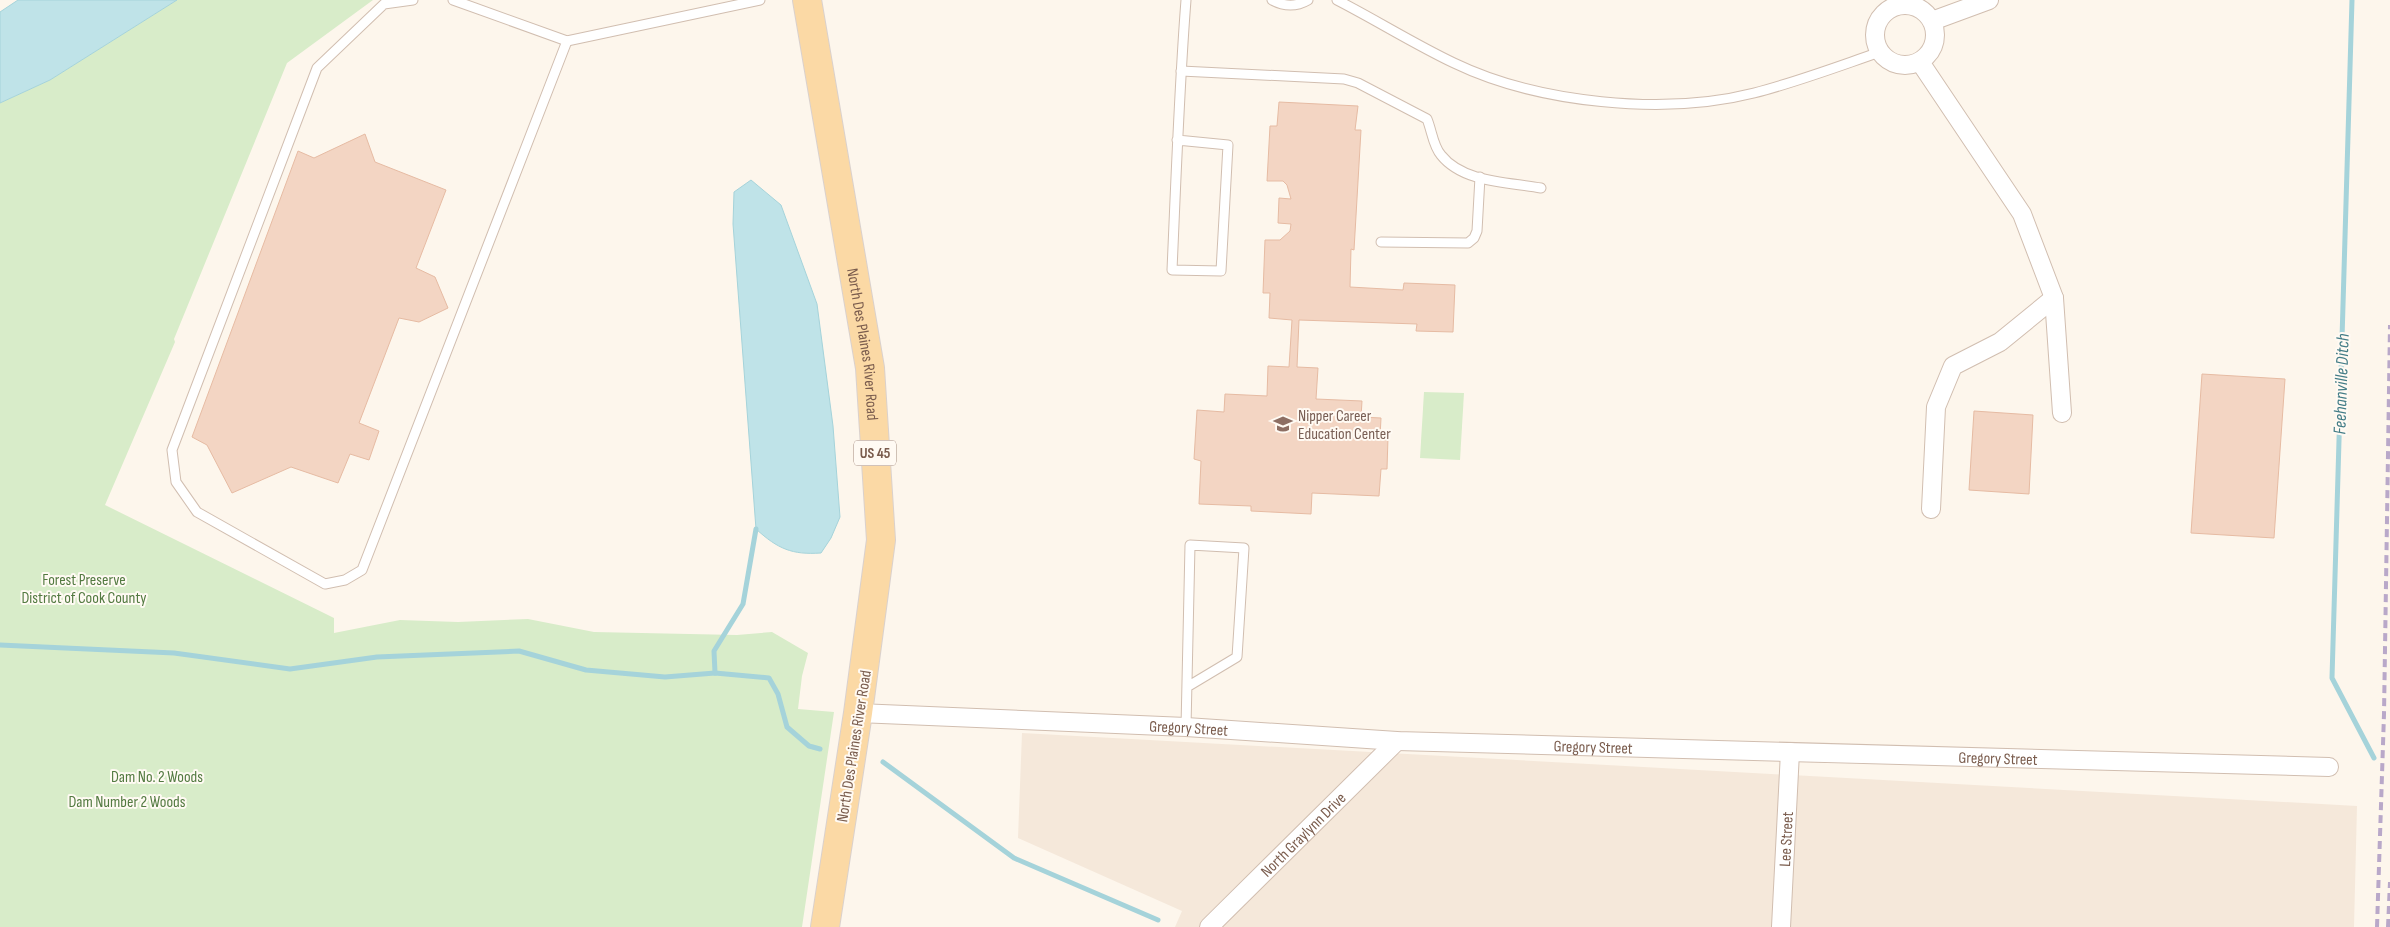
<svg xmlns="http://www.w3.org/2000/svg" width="2390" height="927" viewBox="0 0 2390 927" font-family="'Sofia Sans Condensed',sans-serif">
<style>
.residential{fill:#f5e8da}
.green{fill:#d8ecc9}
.water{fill:#bfe3e8;stroke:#a5d3da}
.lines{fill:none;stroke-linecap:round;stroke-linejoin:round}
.stream{stroke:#a5d3da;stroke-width:5}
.building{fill:#f3d5c3;stroke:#e6bba3}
.service-casing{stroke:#d1beb0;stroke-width:11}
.minor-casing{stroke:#d1beb0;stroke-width:20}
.primary-casing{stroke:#dad1cd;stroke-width:30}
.service{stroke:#fff;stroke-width:9}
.minor{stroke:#fff;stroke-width:18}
.primary{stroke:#fbd9a5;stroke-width:28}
.rail{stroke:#b9a8c9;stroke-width:4;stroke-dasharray:8 5;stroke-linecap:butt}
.labels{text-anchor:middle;stroke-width:4;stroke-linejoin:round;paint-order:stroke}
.shield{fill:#fffaf3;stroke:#a28b7f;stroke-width:1}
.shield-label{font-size:15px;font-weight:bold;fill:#7a5c4d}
.street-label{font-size:16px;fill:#7a5c4d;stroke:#fffaf3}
.education-label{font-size:16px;fill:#785e54;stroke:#fffaf3;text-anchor:start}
.park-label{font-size:16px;fill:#537a41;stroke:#fffaf3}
.water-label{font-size:18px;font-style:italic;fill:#437c86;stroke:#fffaf3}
</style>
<rect width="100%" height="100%" fill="#fdf6ec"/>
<path class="residential" d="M1022 733 2357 806 2354 927H1175L1182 911 1018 838Z"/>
<g class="green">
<path d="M177 0H373L287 63 174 339 175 342 105 505 334 618V633L400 620 458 622 528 619 594 632 737 635 772 632 808 653 802 676 798 709 834 712 802 927H0V103L50 80Z"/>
<path d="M1424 392 1464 393 1460 460 1420 458Z"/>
</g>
<g class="water">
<path d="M18 0H177L50 80 0 103V12Z"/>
<path d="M751 180 781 205 817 304 833 426 840 517 831 538 821 553C792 555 778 549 756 529L733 224 734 192Z"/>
</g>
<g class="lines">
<g class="stream">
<path d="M2352 0 2332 678 2374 758"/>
<path d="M0 645 174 653 290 669 377 657 519 651 586 670 665 677 715 673 769 678 778 694 787 727 809 746 820 749"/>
<path d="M715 673 714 651 743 604 756 529"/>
<path d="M883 762 1014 858 1158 920"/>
</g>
</g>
<g class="building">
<path d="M1279 102 1358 106 1355 130H1361L1354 250 1351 249 1350 287 1403 290 1404 283 1455 285 1453 332 1416 331 1417 324 1299 320 1297 367 1318 368 1316 399 1362 401 1361 417 1381 418 1380 437H1388L1387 469H1381L1379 496 1312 493 1311 514 1251 511V506L1199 504 1201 461 1194 459 1197 410 1224 412 1225 394 1267 396 1268 366 1289 367 1292 320 1269 318 1270 293H1263L1265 240H1280L1290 231 1291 224 1278 223 1279 198 1291 199 1287 185 1283 181H1267L1270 126H1277Z"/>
<path d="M365 134 375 162 446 190 416 268 435 277 448 308 419 322 399 318 359 423 379 431 369 460 350 454 338 483 291 467 232 493 207 445 192 437 298 151 314 158Z"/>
<path d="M2202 374 2285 379 2274 538 2191 533Z"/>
<path d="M1974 411 2033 415 2029 494 1969 490Z"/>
</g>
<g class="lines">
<g class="service-casing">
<g id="service">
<path d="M413 0 384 4 317 68 172 450 176 482 197 512 325 584 345 580 362 570 567 41"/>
<path d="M453 0 567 41 760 0"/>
<path d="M1272 0C1285 7 1296 7 1308 0"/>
<path d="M1337 0C1376 20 1414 44 1454 63 1537 103 1664 116 1754 93 1797 82 1839 66 1880 52"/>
<path d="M1181 71 1344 79 1358 83 1427 119C1432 131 1433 146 1441 155 1463 183 1509 182 1541 188"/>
<path d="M1177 140 1228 145 1221 271 1172 270C1176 180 1179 90 1186 0"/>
<path d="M1381 242 1468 243 1474 238 1477 231 1480 177"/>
<path d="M1186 727 1190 545 1244 548 1237 657 1187 687"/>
</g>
</g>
<g class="minor-casing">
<g id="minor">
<circle cx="1905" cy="35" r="30"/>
<path d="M1932 21 1989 0"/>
<path d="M1920 62 2022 214 2054 298 2062 413"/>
<path d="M1931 509 1936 407 1953 366 2000 342 2054 298"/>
<path id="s1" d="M858 713 1186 727 1397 741 2329 767"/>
<path id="s2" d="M1209 927 1397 741"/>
<path id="s3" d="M1781 927 1790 752"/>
</g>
</g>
<g class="primary-casing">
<g id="primary">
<path id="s4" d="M807 0 870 368 881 540 858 713 825 927"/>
</g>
</g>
<use href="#service" class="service"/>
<use href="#minor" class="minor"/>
<use href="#primary" class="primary"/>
<g class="rail">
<path d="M2377 927 2384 714 2390 325"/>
<path d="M2388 927 2390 882"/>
</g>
</g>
<defs>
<g id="school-bare" transform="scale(1.5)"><path d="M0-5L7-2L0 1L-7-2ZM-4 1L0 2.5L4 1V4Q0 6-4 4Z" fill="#8d6e63" stroke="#fffaf3" stroke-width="2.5" paint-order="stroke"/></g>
</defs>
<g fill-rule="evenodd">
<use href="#school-bare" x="1283" y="424"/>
</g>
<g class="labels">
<rect class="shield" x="854" y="440.5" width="42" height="25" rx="4"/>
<g class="shield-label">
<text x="875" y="458">US 45</text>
</g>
<g class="street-label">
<text dy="6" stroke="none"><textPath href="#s4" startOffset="349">North Des Plaines River Road</textPath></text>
<text dy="6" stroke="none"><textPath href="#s1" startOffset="331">Gregory Street</textPath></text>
<text transform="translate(853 746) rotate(-81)" y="6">North Des Plaines River Road</text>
<text dy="6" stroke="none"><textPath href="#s1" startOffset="736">Gregory Street</textPath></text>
<text dy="6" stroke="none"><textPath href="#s1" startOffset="1141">Gregory Street</textPath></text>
<text dy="6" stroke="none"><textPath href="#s2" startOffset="132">North Graylynn Drive</textPath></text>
<text dy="6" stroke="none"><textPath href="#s3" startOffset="88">Lee Street</textPath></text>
</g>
<g class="education-label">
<text x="1298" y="421">Nipper Career<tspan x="1298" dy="18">Education Center</tspan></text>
</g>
<g class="park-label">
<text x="84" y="585">Forest Preserve<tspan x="84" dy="18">District of Cook County</tspan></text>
<text x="157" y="782">Dam No. 2 Woods</text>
<text x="127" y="807">Dam Number 2 Woods</text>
</g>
<g class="water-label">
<text transform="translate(2341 384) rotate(-88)" y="6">Feehanville Ditch</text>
</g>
</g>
</svg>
